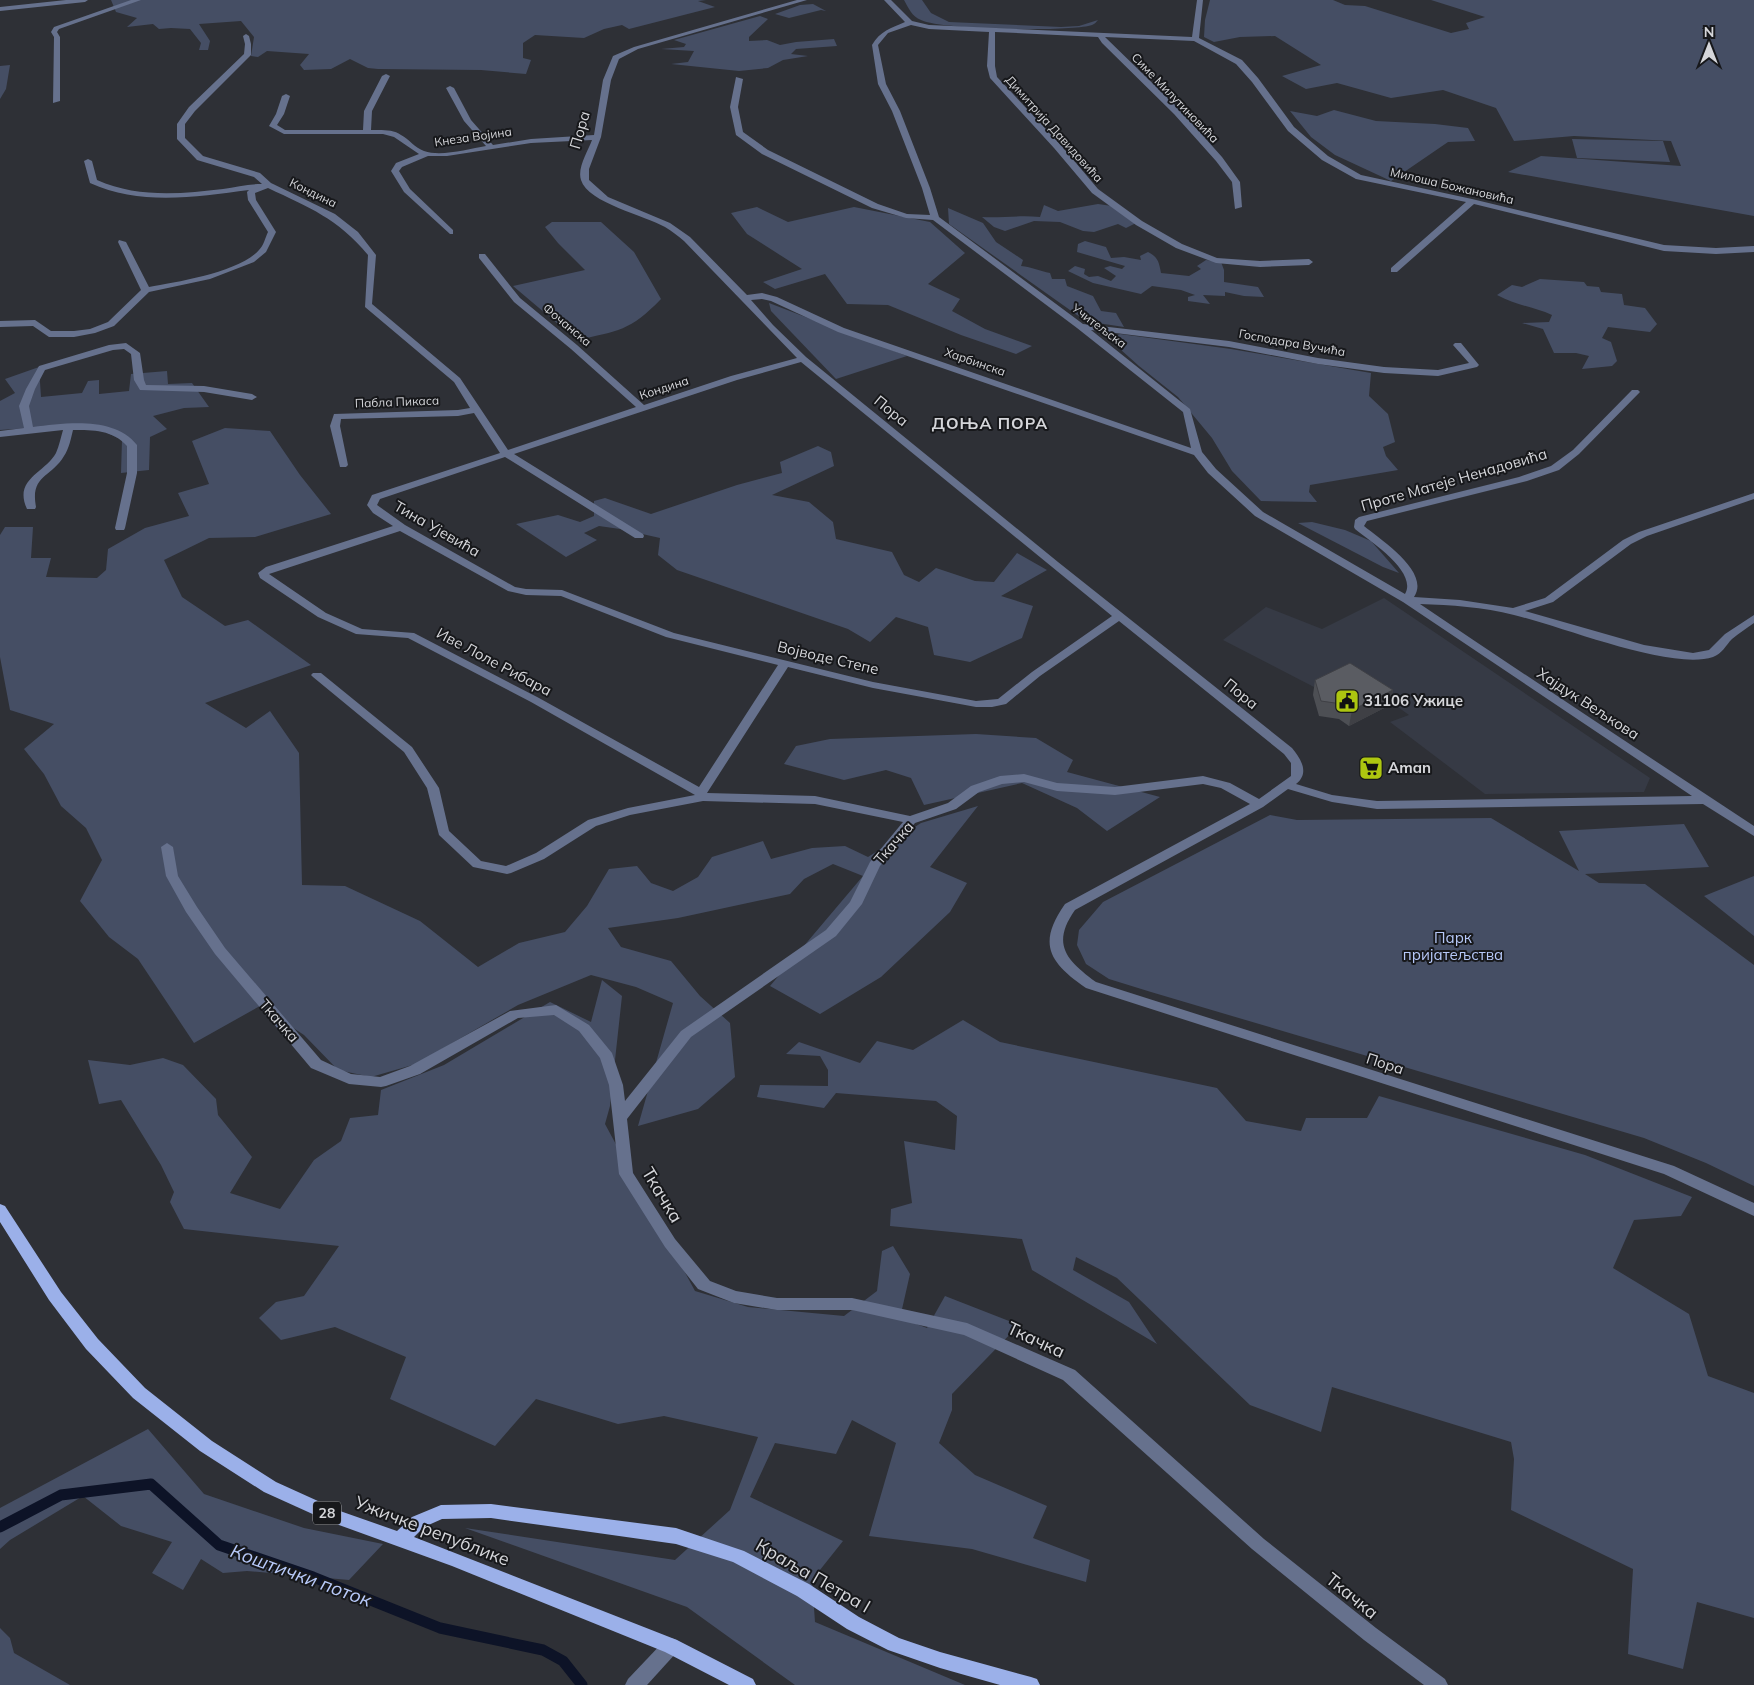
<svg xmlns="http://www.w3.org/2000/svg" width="1754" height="1685" viewBox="0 0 1754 1685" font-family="Mulish,sans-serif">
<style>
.built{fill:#363a45}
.green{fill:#454e64}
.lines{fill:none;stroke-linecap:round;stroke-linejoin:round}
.stream{stroke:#0d1327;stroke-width:11}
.minor{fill:#66718d;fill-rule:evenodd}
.major{fill:#9bb0e9;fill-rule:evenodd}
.wall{fill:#4d4f54}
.shaded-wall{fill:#3f4045}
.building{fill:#5a5c62;stroke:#3f4045}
.labels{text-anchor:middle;stroke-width:4;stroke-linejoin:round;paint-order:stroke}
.far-street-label{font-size:12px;fill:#d5d6da;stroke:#17181b}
.shield{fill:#17181b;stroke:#9c9da1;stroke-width:1}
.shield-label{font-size:14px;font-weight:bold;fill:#d5d6da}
.street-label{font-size:15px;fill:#d5d6da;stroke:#17181b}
.poi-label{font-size:15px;font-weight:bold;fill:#d5d6da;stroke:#17181b;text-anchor:start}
.park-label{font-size:15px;fill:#b7c9f9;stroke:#17181b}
.far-district-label{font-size:16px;font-weight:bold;letter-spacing:1px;fill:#d5d6da;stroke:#17181b}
.near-street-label{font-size:18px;fill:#d5d6da;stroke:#17181b}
.near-water-label{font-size:19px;font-style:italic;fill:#b7c9f9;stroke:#17181b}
</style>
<rect width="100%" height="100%" fill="#2e3036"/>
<path class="built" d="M1384 598 1650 778 1644 792 1485 794 1390 722 1409 715 1349 672 1314 687 1223 640 1266 607 1322 629Z"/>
<g class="green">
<path d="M111 0H706L698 1 715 7 629 29 622 25 604 29 584 38 535 35 523 43V58L531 60 526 74 481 70 378 69 368 68 350 59 331 69 304 70 300 65 309 54 267 51 258 57 251 56 254 37 241 21 199 24 210 41 208 50H199L201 43 190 29 171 28 159 29 153 24 127 27 137 18 116 12Z"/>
<path d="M904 0H922L931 13 949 22 1061 27 1079 26 1098 20C1096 22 1095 24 1092 25 1072 32 940 30 921 20 912 17 908 7 904 0Z"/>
<path d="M1210 0H1333L1345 5 1365 6 1451 33 1469 29 1466 23 1485 17 1431 0H1754V216L1508 172 1541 156 1681 166 1671 141 1574 136 1514 141 1496 108 1443 90 1391 98 1337 83 1306 89 1282 76 1321 65 1275 36 1240 37 1214 42 1204 37 1205 20Z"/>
<path d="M813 4 826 11 821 10 789 18 775 14 800 5Z"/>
<path d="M760 16 768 19 749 37V41L767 40 780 45 796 42 834 39 837 46 796 49 791 54 808 56 783 60 768 68 739 71 671 64 688 62 694 51 661 49 684 47 686 44 674 40Z"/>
<path d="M10 65 6 89 0 99V66Z"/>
<path d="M1334 110 1376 121 1435 124 1468 128 1475 141 1448 142 1391 181 1335 155 1311 137 1290 111 1317 116Z"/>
<path d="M1572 139 1663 141 1670 162 1577 158Z"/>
<path d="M1098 204 1112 206 1136 223 1126 228 1118 224 1094 232 1083 231 1060 222 1034 221 1005 231 994 227 982 217C1002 218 1020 215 1040 217L1044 205 1058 211Z"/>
<path d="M757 207 788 222 854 207 930 222 965 253 928 284 960 299 952 311 985 329 1032 346 1016 354 961 335 888 305 847 304 825 274 775 289 763 282 802 269 747 234 731 213Z"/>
<path d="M948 208 983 223 996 242 1023 260 1021 266C1032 267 1040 271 1050 273L1052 279H1065L1067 286 1093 296 1101 311 1116 313 1124 327 1091 322 1077 315 949 224Z"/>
<path d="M552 222H601L634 252 661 299C630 331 618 331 577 340L513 286 585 270 558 243 545 227Z"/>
<path d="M1085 241 1106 247 1111 258 1124 257 1141 260 1140 256 1148 252C1158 257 1159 262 1161 273L1189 276 1201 269 1197 266 1206 260 1221 262 1224 270V282L1258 287 1264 297 1244 296 1225 292V296L1203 295 1210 304 1188 301V297L1195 295 1181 290 1152 286 1141 294 1093 283 1068 271 1075 266 1085 269 1084 274 1089 277 1098 276 1111 281 1116 276 1104 268 1110 266 1122 269 1125 266 1077 252 1078 244Z"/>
<path d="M1540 279 1584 282 1587 286 1599 287 1601 292 1622 294 1624 305 1645 308 1657 324 1650 332 1608 327 1602 338 1611 342 1617 361 1612 366 1582 369 1589 356 1576 353H1554L1543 329 1522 323 1549 322 1552 315C1534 307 1515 305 1497 295L1512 285 1522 287Z"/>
<path d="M769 303 907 356 836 379 771 311Z"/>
<path d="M1120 334 1231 349 1371 373 1369 396 1388 414 1395 442 1383 447 1386 456 1398 470 1310 485 1309 492 1317 502 1261 501 1232 471 1212 438 1178 397 1139 366 1111 341 1114 336Z"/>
<path d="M39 367 41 397 82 393 88 381 99 380V394L129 391 131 374 167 371 168 384 192 383 209 407 184 408 153 416 167 429 150 437 149 470 121 473 122 440 89 424 0 430V401L15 393 5 379Z"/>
<path d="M225 428 270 431 300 475 331 514 255 537 209 538 164 560 182 597 225 626 248 620 311 665 205 703 246 728 270 711 299 753 302 885 345 886 420 921 478 967 519 943 565 932 587 906 609 869 637 866 651 883 673 891 698 877 712 857 763 841 771 859 812 848 845 846 868 857 921 823 978 806 930 867 967 883 950 912 881 977 820 1014 770 986 863 876 833 864 804 879 790 894 678 918 608 928 621 947 671 961 700 996 730 1023 735 1077 698 1109 638 1126 673 1003 636 987 591 975 518 1005 416 1064 371 1077 338 1070 304 1035 260 1006 194 1043 138 959 109 937 80 901 102 860 86 828 61 806 44 774 24 749 54 724 10 710 0 657V535L5 527H33L31 558H51L46 577 97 578 106 570 108 549 145 528 189 516 178 493 209 484 192 441Z"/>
<path d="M818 446 831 452 834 466 772 495 809 502 833 522 836 539 892 552 904 575 919 582 936 568 975 581 994 582 1017 553 1047 570 1001 596 1033 606 1022 638 970 662 934 655 928 627 896 617 870 642 848 629 677 570 658 555 660 538 620 529 599 526 584 533 597 540 566 557 516 524 558 515 580 522 594 516V501L605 498 651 514 737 485 782 473 780 462Z"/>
<path d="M1312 522 1345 530 1371 541 1399 573 1383 567 1298 523Z"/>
<path d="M976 734 1036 738 1073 760 1067 772 1160 797 1107 831 1077 808 1022 783 924 805 911 778 886 770 844 780 784 764 796 746 830 739Z"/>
<path d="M1270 815 1297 820 1491 818 1579 871 1559 831 1684 824 1709 867 1585 874 1599 883 1645 884 1754 965V1186L1706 1163 1644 1138 1151 992 1109 979 1086 964 1077 945 1079 930 1103 902Z"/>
<path d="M1754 876V936L1704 896Z"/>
<path d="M602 980 622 996 610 1106 605 1124 695 1291 748 1307 844 1316 877 1291 882 1251 893 1246 910 1274 900 1318 927 1328 945 1296 1019 1325 952 1394V1410L939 1443 975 1475 1047 1506 1033 1538 1090 1560 1086 1582 972 1549 869 1536 896 1443 852 1420 836 1454 775 1443 750 1497 843 1541 812 1580 815 1622 965 1685H795L687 1607 465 1528 675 1560 730 1510 758 1437 664 1416 618 1424 536 1399 495 1446 390 1399 406 1357 335 1327 281 1340 259 1318 276 1302 304 1296 339 1246 184 1229 170 1202 174 1192 161 1165 121 1100 99 1104 88 1060 130 1065 163 1058 183 1065 216 1099 218 1115 252 1157 230 1193 280 1209 314 1160 341 1141 350 1118 378 1115 381 1090 444 1065 550 1002 591 1022Z"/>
<path d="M963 1020 1000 1042 1217 1088 1246 1121 1301 1131 1306 1118H1367L1379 1096 1585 1155 1692 1197 1681 1216 1634 1220 1613 1268 1689 1314 1708 1376 1754 1393V1618L1697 1602 1683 1669 1628 1654 1633 1569 1511 1510 1514 1459 1511 1442 1332 1387 1321 1432 1250 1405 1117 1278 1076 1257 1073 1270 1129 1302 1157 1344 1032 1270 1022 1239 890 1226 891 1209 912 1203 904 1141 955 1150 957 1116 936 1101 836 1093 824 1108 757 1097 760 1085 828 1086V1070L820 1056 786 1054 799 1042 860 1063 877 1041 913 1050Z"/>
<path d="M148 1429 204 1494 304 1528 383 1544 349 1580 247 1571 223 1573 201 1559 183 1590 152 1573 172 1542 121 1526 83 1496 10 1540 0 1549V1508Z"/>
<path d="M0 1628 10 1638 14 1653 70 1685H0Z"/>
</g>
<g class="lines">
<path class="stream" d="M0 1527 61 1495 151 1484 219 1545 313 1577 440 1628 543 1650 563 1661 582 1685"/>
<g class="minor">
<path d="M66 0H88L85 2 0 11V7Z"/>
<path d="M131 0H141L59 29 57 32 60 37V101L53 103 54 37 51 32 54 27Z"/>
<path d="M797 0H807L638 49 619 59 611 80 601 137 589 169V180L608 197 670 223 690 237 747 295 762 293 777 297 844 328 1191 448 1183 412 1077 328 933 220 906 218 872 208 762 154 736 135 730 107 736 77 743 79 738 107 743 132 768 150 878 204 907 214 930 215 922 188 892 111 878 84 872 45C880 31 891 28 905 22L884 0H891L912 21 929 25 1192 37 1197 0H1203L1199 38 1242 60 1258 78 1294 127 1328 156 1361 175 1472 199 1664 245 1716 248 1754 246V252L1716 254 1664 251 1474 204 1397 272H1391V268L1466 202 1356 179 1322 160 1288 131 1252 82 1236 64 1194 41 1105 37 1180 110 1222 157 1240 182 1242 207 1235 209 1232 182 1216 161 1174 114 1102 43 1098 37 995 32V66L997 77 1060 144 1098 189 1142 221 1182 244 1217 258 1260 261 1309 259 1313 262 1309 265 1260 267 1216 263 1176 248 1136 225 1092 193 1054 148 990 78 987 66 989 32 929 29 911 25 888 33 878 45 886 84 900 111 930 188 939 217 1083 324 1229 341 1318 358 1384 367 1438 370 1469 363 1453 345 1455 343H1461L1479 365 1477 367 1438 376 1384 373 1318 364 1229 347 1091 330 1190 409 1202 452 1216 469 1263 512 1405 594C1418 572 1370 541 1355 529L1354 527 1355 520 1359 517 1519 477 1551 466 1573 450 1632 390H1638L1640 392 1579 454 1559 470 1527 481 1367 521 1364 526C1381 540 1431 572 1414 597L1460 600 1513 608 1545 598 1623 540 1639 532 1754 493V499L1647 536 1631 544 1553 602 1525 611 1644 645 1693 653 1709 650 1725 634 1754 615V623C1747 628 1739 633 1732 639 1726 645 1722 654 1713 657 1671 671 1561 626 1514 615 1483 607 1451 605 1420 604 1531 679 1643 753 1754 826V836L1703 804 1377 809 1332 802 1288 789 1263 807 1075 910C1051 944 1066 960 1096 982L1674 1166 1754 1203V1216L1664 1174 1086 988C1049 962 1037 944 1065 904L1250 804 1221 788 1203 784 1115 795 1057 791 1024 782 1002 784 979 792 956 809 915 823 880 866 862 904 836 936 691 1037 627 1119 633 1173 675 1239 710 1281 736 1291 777 1298H852L967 1323 1075 1370 1264 1539 1376 1628 1445 1679 1448 1685H1424L1364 1640 1252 1549 1063 1380 964 1335 852 1310H777L734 1303 698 1289 665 1247 619 1174 609 1085 600 1058 579 1031 554 1015 518 1018 420 1074 386 1086 381 1087 349 1084 311 1068 215 954 186 912 166 876 161 847 167 843 173 847 178 876 197 907 225 948 321 1060 351 1074 380 1077 410 1066 510 1011 556 1005 589 1025 612 1053 623 1085 625 1101 681 1031 826 930 850 902 870 862 903 822 815 804 703 801 630 815 596 826 544 859 511 873 507 874 473 867 439 835 427 788 404 752 313 677 311 675 313 673H321L412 747 439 788 449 831 481 861 506 866 536 853 588 820 628 808 695 795 531 702 408 638 356 634 318 617 260 578 258 573 266 567 393 526 373 513 367 505 372 495 500 453 474 413 458 416 341 419 340 426 348 465 346 467H340L330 426 334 414 458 410 470 408 454 382 365 307 368 255C337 218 310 208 268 188L255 193 256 200 276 232 266 252 254 262 210 279 149 292 114 326 95 333 74 337H49L33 326 0 327V321L35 320 51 331H74L90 329 108 322 141 290 118 242 119 240 126 242 149 287C177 282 240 272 259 250 264 245 265 238 268 232L248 200 247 192 249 190C196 197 140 206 90 183L84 161 88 159 92 161 97 180C137 198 181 194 223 189 236 187 249 184 262 184L254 177 197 160 177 139V124L189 107 244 54 245 44 243 36 246 34 249 36 251 44V55L195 111 185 124V138L203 156 260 173 271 183 335 214 358 232 376 255 372 304 460 378 508 450 636 407 571 349 514 302 479 258V254H485L520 298 577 345 644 405 731 376 797 358 684 241C678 236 672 231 665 227 646 216 588 203 581 180 577 168 588 151 592 140L531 143 447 156H428L402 167 399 171 410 189 453 230V234H450L404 192 391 171 396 163 419 154 394 137 383 134H284L269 126 276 114 282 96 286 94 290 96 284 114 277 125 285 130H363L364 111 382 76 386 74 390 76 372 111 371 130C381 130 393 129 401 135 409 139 415 148 424 151 441 157 468 149 486 146L464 121 446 88 450 86 454 88 471 120 493 145 531 139 594 135 603 80 613 56 634 47ZM762 299 771 301 838 332 1194 455 1208 473 1255 516 1403 602 1692 796 1377 801 1332 795 1296 784C1310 773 1301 759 1292 748L1058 562 806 357 773 325 751 300ZM801 362 1112 616 1032 672 998 699 976 701 873 682 674 633 562 590 526 589 515 587 405 525 377 505 380 499 505 457 635 538H643L644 536 643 534 514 454 737 380ZM400 531 508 591 526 595 561 596 666 637 778 665 699 787 539 698 414 633 362 629 326 613 269 574ZM1119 621 1284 754 1291 763V776L1259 799 1230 783 1203 776 1115 787 1057 783 1024 774 1000 776 971 786 948 803 910 816 815 796 707 793 788 667 873 688 976 707H992L1006 704 1040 676Z"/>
<path d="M126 343 140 353 144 380 146 385 204 386 252 394 257 397 252 400 204 392 140 390 134 380 131 354 124 349 113 350 45 370 35 389 29 406 33 427C66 423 114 416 137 445V473L125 528 124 530H116L115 528 127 473V446C113 430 93 430 73 430 71 438 69 449 64 456 51 478 30 475 36 507L35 509H27C13 479 45 473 56 453 59 446 61 437 63 430L0 437V431L24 428 19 406 26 389 39 366 109 345Z"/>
<path d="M671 1638 677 1640 680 1646 677 1652 647 1685H625L628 1679 665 1640Z"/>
</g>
<path class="major" d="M0 1204 5 1206 61 1292 98 1339 145 1388 212 1441 276 1482 340 1511 397 1531 412 1517 441 1505 491 1504 676 1528 744 1551 809 1584 859 1617 899 1638 940 1652 1031 1677 1037 1679 1040 1685H1000L940 1668 888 1650 847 1629 797 1596 733 1562 676 1544 491 1518 442 1519 424 1527 414 1537 677 1640 753 1679 756 1685H729L665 1652 452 1566 328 1521 264 1492 200 1451 133 1398 86 1349 49 1300 0 1222Z"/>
</g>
<path class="wall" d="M1315 680 1393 690 1390 705 1349 726 1339 719 1319 716 1313 695Z"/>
<path class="shaded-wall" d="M1393 690 1390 705 1349 726 1352 710Z"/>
<path class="building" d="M1350 663 1393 690 1352 710 1342 704 1321 701 1315 680Z"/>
<defs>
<g id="civic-square" transform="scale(1.25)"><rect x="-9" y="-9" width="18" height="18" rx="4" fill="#adc610" stroke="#17181b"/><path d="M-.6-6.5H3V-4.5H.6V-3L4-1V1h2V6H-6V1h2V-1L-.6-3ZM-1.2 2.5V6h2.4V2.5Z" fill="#111"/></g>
<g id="supermarket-square" transform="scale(1.25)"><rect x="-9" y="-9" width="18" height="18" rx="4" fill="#adc610" stroke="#17181b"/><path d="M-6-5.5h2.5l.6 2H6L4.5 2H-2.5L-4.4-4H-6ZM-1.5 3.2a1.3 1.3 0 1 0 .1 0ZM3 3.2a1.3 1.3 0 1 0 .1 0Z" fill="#111"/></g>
</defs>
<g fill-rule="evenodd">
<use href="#civic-square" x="1347" y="701"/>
<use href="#supermarket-square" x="1371" y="768"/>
</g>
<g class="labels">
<g class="far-street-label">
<text transform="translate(1175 98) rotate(46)" y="4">Симе Милутиновића</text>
<text transform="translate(1054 129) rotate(48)" y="4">Димитрија Давидовића</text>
<text transform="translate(473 137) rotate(-8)" y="4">Кнеза Војина</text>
<text transform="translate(1452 186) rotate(13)" y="4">Милоша Божановића</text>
<text transform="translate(313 193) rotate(26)" y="4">Кондина</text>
<text transform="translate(567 325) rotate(40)" y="4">Фочанска</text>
<text transform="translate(1099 326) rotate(37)" y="4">Учитељска</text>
<text transform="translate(1292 343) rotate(10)" y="4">Господара Вучића</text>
<text transform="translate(975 362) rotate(19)" y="4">Харбинска</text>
<text transform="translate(664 388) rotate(-18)" y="4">Кондина</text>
<text transform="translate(397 402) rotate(-2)" y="4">Пабла Пикаса</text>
</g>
<rect class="shield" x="313" y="1501.5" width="28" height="23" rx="4"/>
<g class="shield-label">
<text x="327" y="1518">28</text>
</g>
<g class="street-label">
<text transform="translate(580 130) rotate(-74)" y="5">Пора</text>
<text transform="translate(891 411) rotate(39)" y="5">Пора</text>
<text transform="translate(1454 480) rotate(-16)" y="5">Проте Матеје Ненадовића</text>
<text transform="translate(437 529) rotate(30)" y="5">Тина Ујевића</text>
<text transform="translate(828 658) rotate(13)" y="5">Војводе Степе</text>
<text transform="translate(494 662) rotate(28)" y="5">Иве Лоле Рибара</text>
<text transform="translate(1241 694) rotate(39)" y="5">Пора</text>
<text transform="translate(1588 704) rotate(33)" y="5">Хајдук Вељкова</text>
<text transform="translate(894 843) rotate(-49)" y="5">Ткачка</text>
<text transform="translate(279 1021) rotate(49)" y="5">Ткачка</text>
<text transform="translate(1385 1064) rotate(18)" y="5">Пора</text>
</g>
<g class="poi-label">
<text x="1364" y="706">31106 Ужице</text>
<text x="1388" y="773">Aman</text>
</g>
<g class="park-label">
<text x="1453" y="943">Парк<tspan x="1453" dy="17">пријатељства</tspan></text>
</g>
<g class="far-district-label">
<text x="990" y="429">ДОЊА ПОРА</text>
</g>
<g class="near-street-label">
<text transform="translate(662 1195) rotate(59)" y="6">Ткачка</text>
<text transform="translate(1036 1340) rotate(25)" y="6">Ткачка</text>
<text transform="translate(432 1531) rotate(21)" y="6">Ужичке републике</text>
<text transform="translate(813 1576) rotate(30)" y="6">Краља Петра I</text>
<text transform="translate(1352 1596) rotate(39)" y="6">Ткачка</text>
</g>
<g class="near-water-label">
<text transform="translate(301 1575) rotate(20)" y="7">Коштички поток</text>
</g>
</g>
<g transform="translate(1709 45)" stroke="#17181b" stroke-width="4" paint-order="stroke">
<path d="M0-4L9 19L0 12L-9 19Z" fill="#d5d6da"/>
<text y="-8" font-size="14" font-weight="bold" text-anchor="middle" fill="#d5d6da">N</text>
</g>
</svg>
